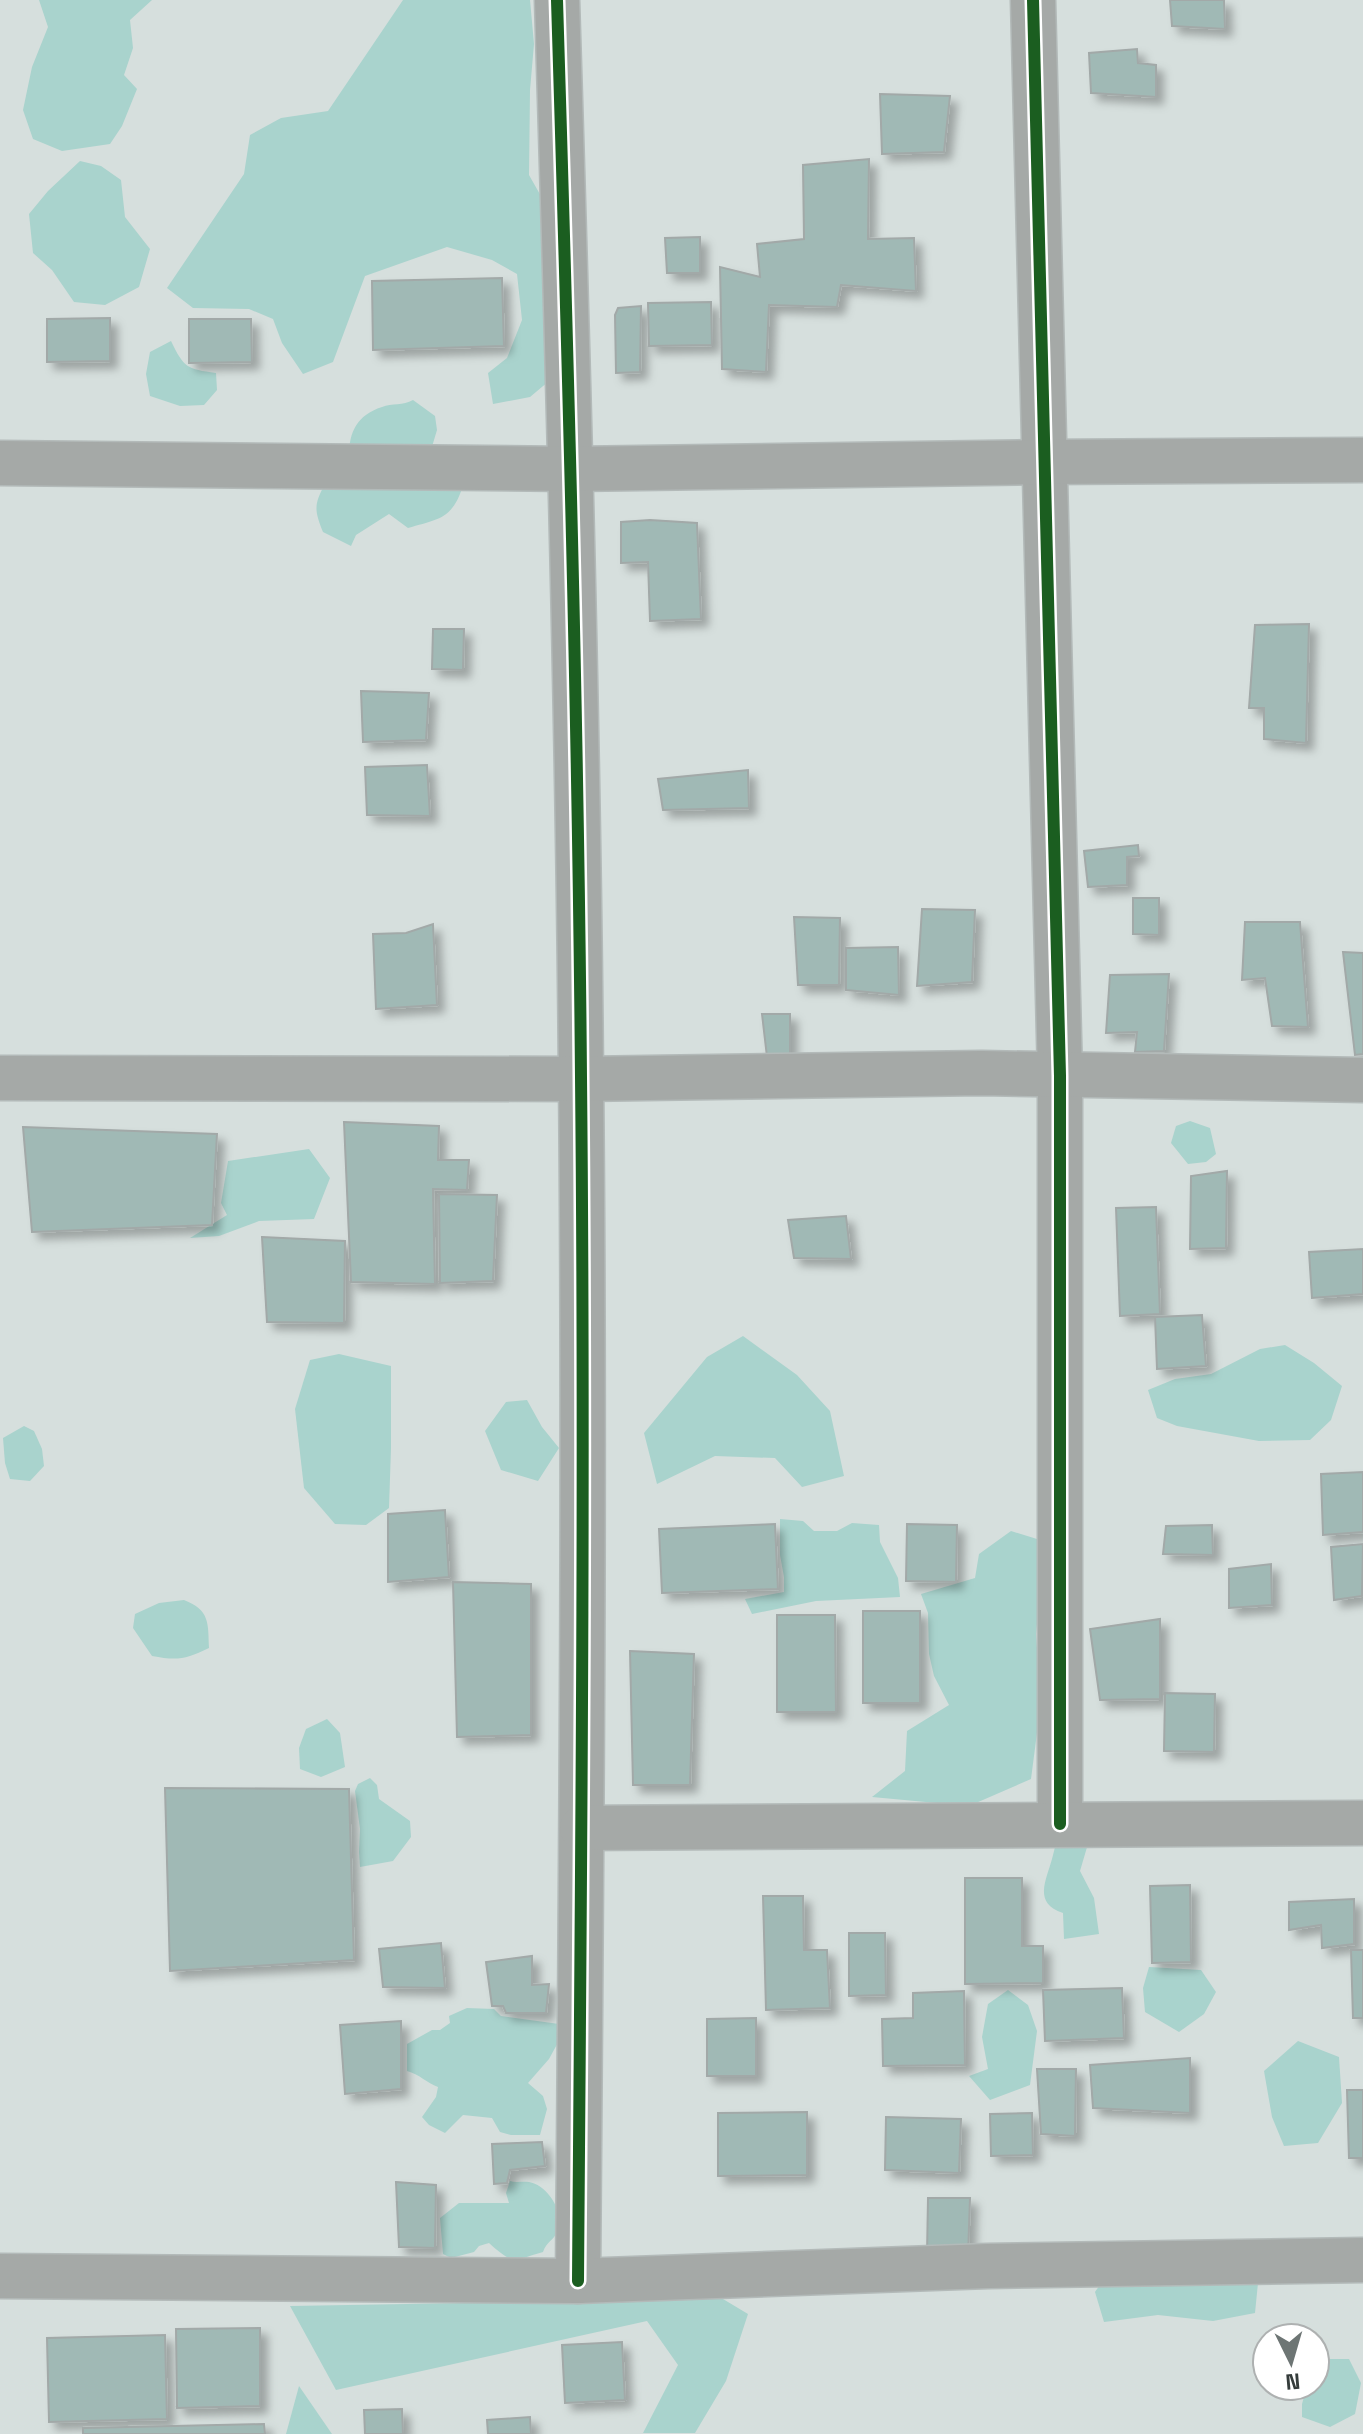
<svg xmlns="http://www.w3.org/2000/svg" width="1363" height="2434" viewBox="0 0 1363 2434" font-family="'Space Grotesk',sans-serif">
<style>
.green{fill:#a9d3cd}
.building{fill:#a0b9b5;stroke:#a2a9a8;stroke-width:2;filter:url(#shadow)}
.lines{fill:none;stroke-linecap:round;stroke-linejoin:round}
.minor-casing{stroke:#b3bab9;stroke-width:47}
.minor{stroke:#a5a9a7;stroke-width:44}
.cycleway-casing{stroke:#fff;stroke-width:17}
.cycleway{stroke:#1b5e20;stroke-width:12}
</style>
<defs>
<filter id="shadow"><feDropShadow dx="7" dy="7" stdDeviation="4" flood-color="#0004"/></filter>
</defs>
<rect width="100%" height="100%" fill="#d6dfdd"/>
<g class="green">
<path d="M39 0H152L130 20 133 48 124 75 137 89 122 126 110 144 62 151 33 139 23 110 32 67 48 27Z"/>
<path d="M403 0H530L534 44 530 90 529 175 550 212 555 376 530 397 493 404 488 373 507 358 522 320 517 274 492 260 447 247 365 276 333 362 303 374 282 343 273 319 249 309 193 308 167 288 244 174 250 135 281 118 328 111Z"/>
<path d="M80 161 101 166 121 180 125 217 150 249 139 287 105 305 74 302 52 270 33 253 29 214 48 191Z"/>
<path d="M171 341C184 368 187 369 216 373L217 390 204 405 180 406 150 396 146 374 150 352Z"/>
<path d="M413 400 435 416 437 430 431 450 349 456C349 432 357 415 382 407 392 403 403 406 413 400Z"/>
<path d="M325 484 463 485C453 519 439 519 408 528L389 514 356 535 351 546 323 532C314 510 314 504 325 484Z"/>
<path d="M1190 1121 1210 1128 1216 1154 1206 1162 1188 1164 1171 1143 1176 1126Z"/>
<path d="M309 1149 330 1178 314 1219 259 1221 219 1236 190 1238 227 1215 221 1203 228 1161Z"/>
<path d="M743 1336 797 1375 830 1411 844 1476 802 1487 775 1458 715 1456 657 1484 644 1433 707 1357Z"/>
<path d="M1285 1345 1314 1363 1342 1386 1331 1420 1310 1440 1259 1441 1177 1426 1157 1418 1148 1390 1175 1379 1211 1374 1260 1349Z"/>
<path d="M339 1354 391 1366V1448L389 1508 366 1525 335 1524 304 1488 295 1409 310 1360Z"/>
<path d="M527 1400 542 1427 559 1448 538 1481 501 1470 485 1431 506 1402Z"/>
<path d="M24 1426 34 1431 42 1449 44 1466 30 1481 10 1479 5 1463 3 1438Z"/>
<path d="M780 1519 803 1521 814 1531H837L852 1523 879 1525 880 1542 898 1578 900 1597 816 1601 752 1614 745 1599 784 1592V1577L780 1555Z"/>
<path d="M1011 1531 1037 1539 1041 1585 1036 1634 1041 1702 1031 1779 969 1806 872 1797 905 1771 907 1731 949 1705 934 1676 929 1654 928 1613 921 1594 975 1578 979 1554Z"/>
<path d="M184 1600C210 1610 208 1623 209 1648 186 1659 178 1661 152 1656L133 1628 135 1614 159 1603Z"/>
<path d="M327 1719 340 1733 345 1767 321 1777 300 1769 299 1748 306 1729Z"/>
<path d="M370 1778 377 1785 379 1799 410 1821 411 1837 393 1861 360 1867 359 1852 360 1829 355 1791 358 1784Z"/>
<path d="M1060 1826 1090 1837 1080 1871 1094 1898 1099 1934 1064 1939 1063 1913C1033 1903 1046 1881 1052 1859 1055 1848 1057 1837 1060 1826Z"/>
<path d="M1149 1967 1201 1970 1216 1992 1204 2014 1179 2032 1145 2012 1143 1988Z"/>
<path d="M1008 1990 1028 2005 1037 2031 1030 2085 990 2100 969 2076 988 2069 982 2037 988 2004Z"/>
<path d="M467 2008 494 2009 501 2016 559 2024 561 2037 549 2059 528 2083 543 2096 547 2109 540 2135H511L500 2132 492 2118 463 2115 445 2133 429 2125 422 2117 436 2097 438 2087C427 2083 419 2074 407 2071V2044L432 2030H440L450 2023 449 2016Z"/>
<path d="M1298 2041 1339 2057 1342 2103 1318 2143 1284 2146 1272 2117 1264 2071Z"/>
<path d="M510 2181C516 2183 522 2181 529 2182 548 2185 566 2214 557 2232 553 2241 547 2241 543 2252 512 2261 514 2265 489 2243L479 2246 474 2252 451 2258 443 2254 440 2218 459 2203H509L506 2193Z"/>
<path d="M1108 2273 1258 2283 1255 2313 1213 2321 1158 2315 1104 2322 1095 2292Z"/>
<path d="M578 2281 708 2290 748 2314 726 2381 695 2433H643L678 2365 647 2321 336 2390 290 2306 465 2303Z"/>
<path d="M1326 2359H1349L1361 2383 1355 2414 1330 2427 1302 2417V2404L1307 2386H1315V2374Z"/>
<path d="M299 2386 332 2434H286Z"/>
</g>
<g class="building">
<path d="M1170 0H1224L1225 29 1172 26Z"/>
<path d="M1137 49 1138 63 1156 65V97L1091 93 1089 53Z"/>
<path d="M880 94 950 96 944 152 882 154Z"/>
<path d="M869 159 868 239 914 238 916 291 841 285 837 307 769 305 766 372 722 369 720 267 760 277 757 244 804 239 803 165Z"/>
<path d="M700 237V273H667L665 238Z"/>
<path d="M502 278 504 346 373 350 372 281Z"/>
<path d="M711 302 712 345 649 346 648 303Z"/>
<path d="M641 306 640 372 616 373 615 315 618 308Z"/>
<path d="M110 318V361L47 362V319Z"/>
<path d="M189 319H251L252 362 189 363Z"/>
<path d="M650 520 697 523 701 619 650 621 648 562 621 563V522Z"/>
<path d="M1309 624 1306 743 1264 739V708H1249L1255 625Z"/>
<path d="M433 629H464L463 670 432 669Z"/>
<path d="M361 691 429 693 426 740 363 742Z"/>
<path d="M427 765 430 816 367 815 365 767Z"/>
<path d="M748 770 749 808 663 810 658 779Z"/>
<path d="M1138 845 1139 856 1127 857V885L1088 887 1084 851Z"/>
<path d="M1133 898H1159V935L1133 934Z"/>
<path d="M922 909 975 910 972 982 917 986Z"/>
<path d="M794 917 840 918 839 985H798Z"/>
<path d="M1245 922H1300L1308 1027 1272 1026 1265 978 1242 980Z"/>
<path d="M433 924 437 1005 376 1009 373 934 406 933Z"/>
<path d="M898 947 899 995 846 990V948Z"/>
<path d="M1343 952 1363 953V1054L1355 1055Z"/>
<path d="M1169 974 1164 1051 1135 1052 1137 1032 1106 1033 1110 975Z"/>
<path d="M762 1014H790V1055L767 1057Z"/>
<path d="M344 1122 439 1126 438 1160H469L467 1190 433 1189 435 1284 351 1282Z"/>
<path d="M23 1127 217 1134 212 1225 32 1232Z"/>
<path d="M1227 1171 1226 1248 1190 1249 1191 1176Z"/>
<path d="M439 1194 497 1195 493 1281 440 1283Z"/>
<path d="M1156 1207 1160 1314 1120 1316 1116 1208Z"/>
<path d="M846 1216 851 1259 794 1258 788 1220Z"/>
<path d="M262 1237 345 1241 344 1323 267 1322Z"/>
<path d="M1363 1249V1294L1312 1298 1309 1252Z"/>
<path d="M1202 1315 1206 1366 1157 1369 1155 1317Z"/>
<path d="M1363 1472V1532L1323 1535 1321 1474Z"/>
<path d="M445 1510 449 1577 388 1582V1514Z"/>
<path d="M775 1524 778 1589 662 1593 659 1529Z"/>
<path d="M907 1524 957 1525 956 1582 906 1581Z"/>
<path d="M1212 1525 1213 1555 1163 1554 1166 1526Z"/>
<path d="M1363 1544 1362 1596 1334 1600 1331 1547Z"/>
<path d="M1271 1564 1272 1605 1229 1608V1569Z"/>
<path d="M453 1582 531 1584V1735L457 1737Z"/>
<rect x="863" y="1611" width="57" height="92"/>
<path d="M777 1615H835L836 1712H777Z"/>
<path d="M1160 1619V1699L1100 1700 1090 1629Z"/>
<path d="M630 1651 694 1654 690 1785H633Z"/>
<path d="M1165 1693 1215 1694 1214 1752 1164 1751Z"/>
<path d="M165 1788 349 1789 354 1960 170 1971Z"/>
<path d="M965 1878H1022V1946H1043V1983L965 1984Z"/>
<path d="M1190 1885 1191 1962 1152 1963 1150 1886Z"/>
<path d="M763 1896H803L804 1950H827L830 2008 766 2010Z"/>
<path d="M1354 1899V1944L1322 1948 1321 1925 1289 1930V1902Z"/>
<path d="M849 1933H885L886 1995 849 1996Z"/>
<path d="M441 1943 445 1988 383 1987 379 1949Z"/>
<path d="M1351 1950H1363V2018H1353Z"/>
<path d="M532 1956V1985L549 1984 546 2013H506L503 2006H492L486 1962Z"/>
<path d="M1122 1988 1124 2038 1045 2041 1043 1990Z"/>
<path d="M964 1991 965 2065 883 2066 882 2019 913 2018V1993Z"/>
<path d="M756 2018V2076H707V2019Z"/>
<path d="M401 2021V2089L345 2094 340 2025Z"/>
<path d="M1190 2058V2113L1093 2108 1090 2065Z"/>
<path d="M1037 2069H1076L1075 2136 1041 2134Z"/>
<path d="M1347 2090H1363V2158H1349Z"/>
<path d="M807 2112V2175L718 2176V2113Z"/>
<path d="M1032 2113 1033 2155 991 2156 990 2114Z"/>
<path d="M886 2117 961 2119 959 2173 885 2170Z"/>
<path d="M542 2142 545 2166 510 2170 507 2183 494 2184 492 2144Z"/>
<path d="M396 2182 436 2185 435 2248 399 2247Z"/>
<path d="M928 2198H970L968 2256 927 2255Z"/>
<path d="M260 2328V2406L177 2408 176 2329Z"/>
<path d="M165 2335 167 2419 49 2422 47 2338Z"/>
<path d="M622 2342 625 2400 565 2403 562 2345Z"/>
<path d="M402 2409 403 2434H365L364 2410Z"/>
<path d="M530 2417 531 2434H488L487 2420Z"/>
<path d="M264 2424 265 2434H83V2428Z"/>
</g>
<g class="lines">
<g class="minor-casing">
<g id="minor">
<path d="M557 0C568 359 578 718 581 1077 585 1478 581 1879 578 2281"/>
<path d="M1033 0 1060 1076V1824"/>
<path d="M0 463 571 469 1045 462 1363 460"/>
<path d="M0 1078 581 1079 982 1073 1363 1080"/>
<path d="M582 1828 1363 1823"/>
<path d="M0 2276 578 2281 988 2266 1363 2260"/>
</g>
</g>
<use href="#minor" class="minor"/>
<g class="cycleway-casing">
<g id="cycleway">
<path d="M557 0C568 359 578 718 581 1077 585 1478 581 1879 578 2281"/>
<path d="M1033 0 1060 1076V1824"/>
</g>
</g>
<use href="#cycleway" class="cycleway"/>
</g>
<g transform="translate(1291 2362) rotate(175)"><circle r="38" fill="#ffffff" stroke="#aeb1b1" stroke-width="2"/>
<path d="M0-6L14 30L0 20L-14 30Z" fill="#6d7574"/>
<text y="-12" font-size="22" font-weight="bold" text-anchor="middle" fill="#353c3b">N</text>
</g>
</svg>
